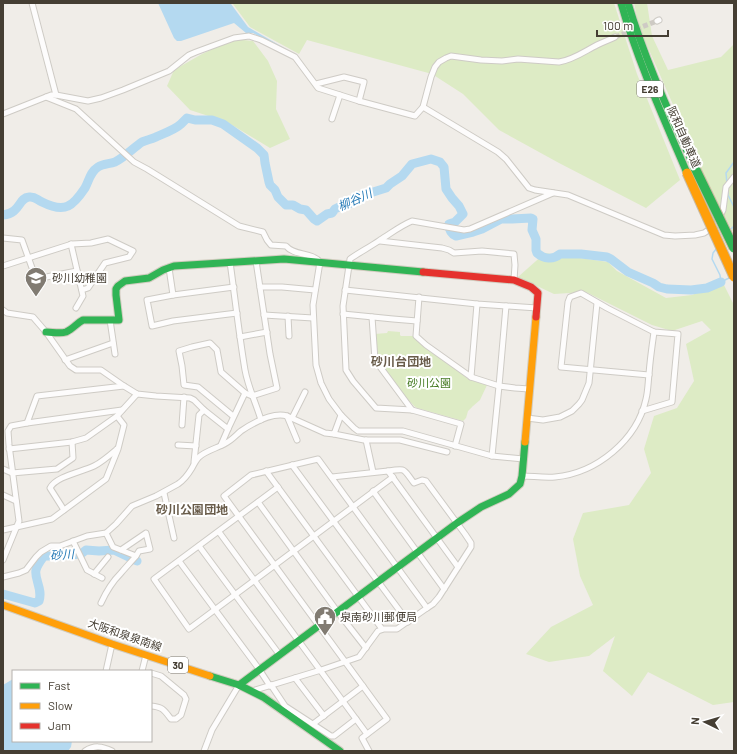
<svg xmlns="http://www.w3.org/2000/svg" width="737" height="754" viewBox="0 0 737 754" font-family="Barlow,'Noto Sans JP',sans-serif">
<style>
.green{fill:#ddebc5}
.water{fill:#b4d9f0}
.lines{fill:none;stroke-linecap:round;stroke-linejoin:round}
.stream{stroke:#b4d9f0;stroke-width:1.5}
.river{stroke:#b4d9f0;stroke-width:9}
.street-tunnel{stroke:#cecac4;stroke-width:5;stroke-dasharray:5 2.5;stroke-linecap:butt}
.street-casing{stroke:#cecbc5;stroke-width:7}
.fast-casing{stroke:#d1ccbf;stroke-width:9}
.slow-casing{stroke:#d1ccbf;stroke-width:9}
.jam-casing{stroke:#d1ccbf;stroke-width:9}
.street{stroke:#fdfcfc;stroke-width:5}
.fast{stroke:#30b455;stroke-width:7}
.slow{stroke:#ff9f0a;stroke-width:7}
.jam{stroke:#e5322d;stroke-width:7}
.fast-bridge-casing{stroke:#cabaa1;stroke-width:11;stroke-linecap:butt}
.slow-bridge-casing{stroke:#cabaa1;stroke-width:11;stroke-linecap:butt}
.fast-bridge{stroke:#30b455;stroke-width:9}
.slow-bridge{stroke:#ff9f0a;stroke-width:9}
.labels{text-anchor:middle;stroke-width:4;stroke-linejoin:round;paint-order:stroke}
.shield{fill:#fff;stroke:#7d7870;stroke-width:1}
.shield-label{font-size:10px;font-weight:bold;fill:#453e33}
.street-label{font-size:11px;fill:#453e33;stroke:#fff}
.poi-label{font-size:11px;fill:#453e33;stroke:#fff;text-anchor:start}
.park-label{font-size:11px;fill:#457a23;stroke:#fff}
.water-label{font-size:12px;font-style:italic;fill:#277bb7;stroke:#fff}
.neighbourhood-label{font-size:12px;font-weight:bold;fill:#695c4a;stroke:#fff}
</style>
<rect width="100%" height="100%" fill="#f0ede8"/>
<g class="green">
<path d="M234 3H614L637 74 680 180 646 208 559 163 499 130 463 94 432 74 307 40 299 54 250 27 233 4Z"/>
<path d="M634 3H647L652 36 668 70 721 57 734 44V234L706 180 639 27Z"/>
<path d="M234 39 253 41 268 61 277 81 276 109 290 139 270 148 227 122 190 110 167 86 174 70 202 54Z"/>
<path d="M545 253 608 262 617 271 666 298 692 295 723 283 734 305V702L713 705 648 672 632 696 603 671 615 636 589 656 549 662 526 654 551 627 593 605 580 576 573 539 583 513 629 505 651 473 644 449 654 416 677 408 694 381 686 344 711 330 702 321 672 331 652 325 586 292 554 294 518 277Z"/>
<path d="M388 331 400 332V335L401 336H413L468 379 487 385 480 400 473 406 468 411 466 418 463 421 417 408 414 406 405 396 377 360 375 334 387 333Z"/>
</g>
<g class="water">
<path d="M158 3H232L231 4 248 27 291 52 290 54 253 33H246L234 23 181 41H177L174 38Z"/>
<path d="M13 679V741H72L71 747 68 751H3V685Z"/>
</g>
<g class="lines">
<g class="stream">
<path d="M727 184 726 173 734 162"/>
<path d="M728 191V195L734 207"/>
<path d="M730 230 734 226"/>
<path d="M717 248 713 253 712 259 720 275 721 282 731 277"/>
</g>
<g class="river">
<path d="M3 215C21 213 18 198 29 197 35 196 37 200 42 202 50 206 60 210 68 206 75 203 81 194 85 188 89 181 90 172 98 167 103 164 109 164 115 162 125 157 133 148 142 142 147 140 152 139 156 137 163 134 176 129 181 124 183 122 185 120 187 118L195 120H212L223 124 257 148 264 155 265 163 269 182 270 185 275 190 278 197 286 205H293L300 209 306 210 314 219 317 221 327 214 332 213 335 209 343 205 349 204 354 198 386 188 390 184 402 176 412 164 431 159 440 162 444 167 446 189 452 198 459 206 463 214 455 222 449 224C449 229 451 234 456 236L473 232 482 229 501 219H512L531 218 533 219 532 230 536 239V250L537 253C544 259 553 260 560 254H581L607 257 611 259 628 272 653 283 659 287 667 289 691 290 707 288 721 282"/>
<path d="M3 594 35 603 39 601C43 589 34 579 36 570 37 565 41 560 44 556H57L81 554 86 550 99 551 114 550 137 561"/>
</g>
<path class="street-tunnel" d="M615 37 657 21"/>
<g class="street-casing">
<g id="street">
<path d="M32 3 56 95"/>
<path d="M657 21 659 20"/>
<path d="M316 84 344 77 364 82 359 101"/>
<path d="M46 97 76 109 134 162 147 169 239 226 263 232 267 240 271 245 286 246C294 256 312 252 320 262L313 305 316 365 321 383 329 399 341 415 354 428 358 431H403L492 456 523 459"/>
<path d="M423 107 498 152 506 159 529 188 535 190 568 195 664 235 675 236 695 235 704 233 716 225 723 210 726 187 734 177"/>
<path d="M3 114 51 95H56L88 101 101 98 123 90 169 71 189 55 196 52 234 38 249 36 261 40 295 57 318 88 359 101 415 116 423 107 431 77 435 67 439 62 446 58 451 56 481 60 502 61 518 59 559 62C573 60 585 51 597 45 603 42 609 40 615 37"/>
<path d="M332 119 340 95"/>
<path d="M3 238 22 240 36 279 77 271"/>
<path d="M380 241 415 245 442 248 449 250 454 253 482 251 514 254 515 265 514 280"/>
<path d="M71 244 83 296 76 308"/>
<path d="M230 262C235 298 239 334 245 370 248 387 256 403 261 420"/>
<path d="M3 266 72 244 91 243 108 239 133 251 129 257 105 263 88 288 82 290"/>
<path d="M169 268 173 295"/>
<path d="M234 287 173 295 147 300 152 326 173 321 237 313"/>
<path d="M260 287H282L315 290"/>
<path d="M345 290 477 304 537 308"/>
<path d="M419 297 416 336 426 345 471 377 499 386 515 388 529 389"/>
<path d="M3 310 7 313 33 317 46 332 70 366 76 370H101L124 386 137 394 156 396 190 398 194 400 204 410 228 429 245 393"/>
<path d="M343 314 393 319 417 321"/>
<path d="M264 315 313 318"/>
<path d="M288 316 289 336"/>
<path d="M372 317 375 360 412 410"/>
<path d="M110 320 115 354"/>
<path d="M240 337 267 332"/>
<path d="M65 360 113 343"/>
<path d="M471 377 477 304"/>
<path d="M642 411 672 402 678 334 654 332 607 308 581 293 570 297 568 302 561 367 649 375"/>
<path d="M233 416 198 387 184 385 182 366 179 351 192 347 210 343 217 350 221 372 245 393 252 396 277 388 270 354 256 261"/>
<path d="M287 416 297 440"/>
<path d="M292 418 305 392"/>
<path d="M527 418 543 420 560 417 572 411 579 404 582 400 589 383 597 303"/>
<path d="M27 423 37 396 124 386"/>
<path d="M182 425 184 397"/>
<path d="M334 434 364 440H400L447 452"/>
<path d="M366 440 373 472"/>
<path d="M178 445 196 446"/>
<path d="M221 445 228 429"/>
<path d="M455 446 461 424 412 410 376 408 353 381 346 370 343 306 350 259C360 252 370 247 380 240 390 234 400 226 412 221L464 230 470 229 553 193"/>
<path d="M9 449 72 442 86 438 117 416 137 394"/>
<path d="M492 456 499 386 506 306"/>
<path d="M194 462 199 415 204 410"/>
<path d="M292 465 408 622"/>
<path d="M3 469 12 473 57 469 73 458 72 442"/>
<path d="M266 471 382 629"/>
<path d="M522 476C532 476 544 478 555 477 597 473 637 440 646 399 648 391 648 383 649 374 650 360 652 346 654 332"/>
<path d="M332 477 388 471 458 567"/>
<path d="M278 487 154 579 189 629 393 477"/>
<path d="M373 491 444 589"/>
<path d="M164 493 174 538"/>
<path d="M3 495 16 501"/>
<path d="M258 502 337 611 366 648"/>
<path d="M64 510 50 488C56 476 82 472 94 466 102 462 110 455 117 449"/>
<path d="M3 530 52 519 106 479 118 449 124 425 117 416"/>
<path d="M219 532 298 640 367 734"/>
<path d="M106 533 113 547 136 556 139 551 150 549 146 533 121 550"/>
<path d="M73 541 87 570 102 578"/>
<path d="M199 546 279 654"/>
<path d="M3 560 19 521 9 445 8 431 11 426 27 423 122 410"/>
<path d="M179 561 259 669 270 686"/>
<path d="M94 574 108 557"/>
<path d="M3 577 19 573 26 570 36 557 41 552 51 546H60L87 536 106 533 116 524 132 506 156 496 178 484C184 480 189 473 192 468 194 464 196 460 199 457 207 450 218 448 226 443 232 440 236 435 241 431 253 423 273 412 287 416L325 433 334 434 341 415"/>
<path d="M101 603C106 592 112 582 121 573 126 567 131 562 136 556"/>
<path d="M106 671 112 644"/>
<path d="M142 671 146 655"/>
<path d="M151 673 161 676 184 695 186 699 181 715 176 719H171C164 710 163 707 151 706"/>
<path d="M295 678 324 716"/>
<path d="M271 685 285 706 331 736H334L356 719"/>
<path d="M252 691 321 670 359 657 378 631 384 629H397L427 608 433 604 439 597 471 547V543L465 534 426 481 422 480 414 483C403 469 407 468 388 471"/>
<path d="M313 724 363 686"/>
<path d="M85 751C94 745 102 746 112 751"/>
<path d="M204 751 212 730 239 685"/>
<path d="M369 751 362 738 387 719 224 496 251 475 318 459 427 608"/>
</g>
</g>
<g class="fast-casing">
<g id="fast">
<path d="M621 3C638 62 663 117 687 173"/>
<path d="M628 3C645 60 669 114 695 168"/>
<path d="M46 332C52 332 60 334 66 332 73 329 77 323 83 320H119L116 295V289L118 286 125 281 149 278 163 270 174 266 284 259 423 272"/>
<path d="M210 676 239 685 263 697 340 751"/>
<path d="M239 685 457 523 481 507 509 494 520 484 522 476 525 442"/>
</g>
</g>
<g class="slow-casing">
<g id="slow">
<path d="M525 442 536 317"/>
<path d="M3 605 112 644 210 676"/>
</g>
</g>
<g class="jam-casing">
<path id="jam" d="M423 272 514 280 531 287 538 293 536 317"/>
</g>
<use href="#street" class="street"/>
<use href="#fast" class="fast"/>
<use href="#slow" class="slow"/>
<use href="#jam" class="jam"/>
<g class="fast-bridge-casing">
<path id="fast-bridge" d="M695 168 734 248"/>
</g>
<g class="slow-bridge-casing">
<path id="slow-bridge" d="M687 173 734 277"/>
</g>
<use href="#fast-bridge" class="fast-bridge"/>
<use href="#slow-bridge" class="slow-bridge"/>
</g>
<defs>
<g id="school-pin" transform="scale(1.15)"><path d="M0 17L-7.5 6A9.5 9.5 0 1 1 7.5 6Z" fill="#817b72" stroke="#fff"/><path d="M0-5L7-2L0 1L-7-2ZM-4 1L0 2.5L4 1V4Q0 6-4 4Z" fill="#fff"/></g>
<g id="civic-pin" transform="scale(1.15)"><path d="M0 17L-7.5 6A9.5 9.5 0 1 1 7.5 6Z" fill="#817b72" stroke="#fff"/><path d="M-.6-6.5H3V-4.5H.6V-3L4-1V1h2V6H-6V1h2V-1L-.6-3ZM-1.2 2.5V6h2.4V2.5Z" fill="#fff"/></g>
</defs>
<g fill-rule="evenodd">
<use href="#school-pin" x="36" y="278"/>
<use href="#civic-pin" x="325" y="617"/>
</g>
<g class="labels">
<g class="shield">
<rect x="637" y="81" width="26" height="16" rx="3"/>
<rect x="168" y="657" width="20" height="16" rx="3"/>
</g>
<g class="shield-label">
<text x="650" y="93">E26</text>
<text x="178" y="669">30</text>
</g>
<g class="street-label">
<text transform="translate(684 137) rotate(66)" y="4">阪和自動車道</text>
<text transform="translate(125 635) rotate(19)" y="4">大阪和泉泉南線</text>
</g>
<g class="poi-label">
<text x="52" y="282">砂川幼稚園</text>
<text x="340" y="621">泉南砂川郵便局</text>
</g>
<g class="park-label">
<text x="429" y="387">砂川公園</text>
</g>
<g class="water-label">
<text transform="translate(355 200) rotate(-24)" y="4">柳谷川</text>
<text transform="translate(62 555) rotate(-4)" y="4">砂川</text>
</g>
<g class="neighbourhood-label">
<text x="401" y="366">砂川台団地</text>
<text x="192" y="514">砂川公園団地</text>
</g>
</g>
<rect width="737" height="754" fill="none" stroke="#453e33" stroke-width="8"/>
<rect x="12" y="670" width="140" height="72" fill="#ffffff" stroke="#b5b2ad"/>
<rect x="20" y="683" width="20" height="6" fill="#30b455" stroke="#b5b2ad"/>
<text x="48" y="690" font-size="12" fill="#453e33">Fast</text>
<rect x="20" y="703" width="20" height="6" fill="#ff9f0a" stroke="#b5b2ad"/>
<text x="48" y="710" font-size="12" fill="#453e33">Slow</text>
<rect x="20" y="723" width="20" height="6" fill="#e5322d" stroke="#b5b2ad"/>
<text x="48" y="730" font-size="12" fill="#453e33">Jam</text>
<g transform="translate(705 722) rotate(275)" stroke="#ffffff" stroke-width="3" paint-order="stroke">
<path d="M0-3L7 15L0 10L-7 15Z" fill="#453e33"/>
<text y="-6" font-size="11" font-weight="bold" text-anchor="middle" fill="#453e33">N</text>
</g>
<path d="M597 30v6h71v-6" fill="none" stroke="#453e33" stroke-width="2"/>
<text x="603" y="30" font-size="12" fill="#453e33" stroke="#ffffff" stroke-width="3" paint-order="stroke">100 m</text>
</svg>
